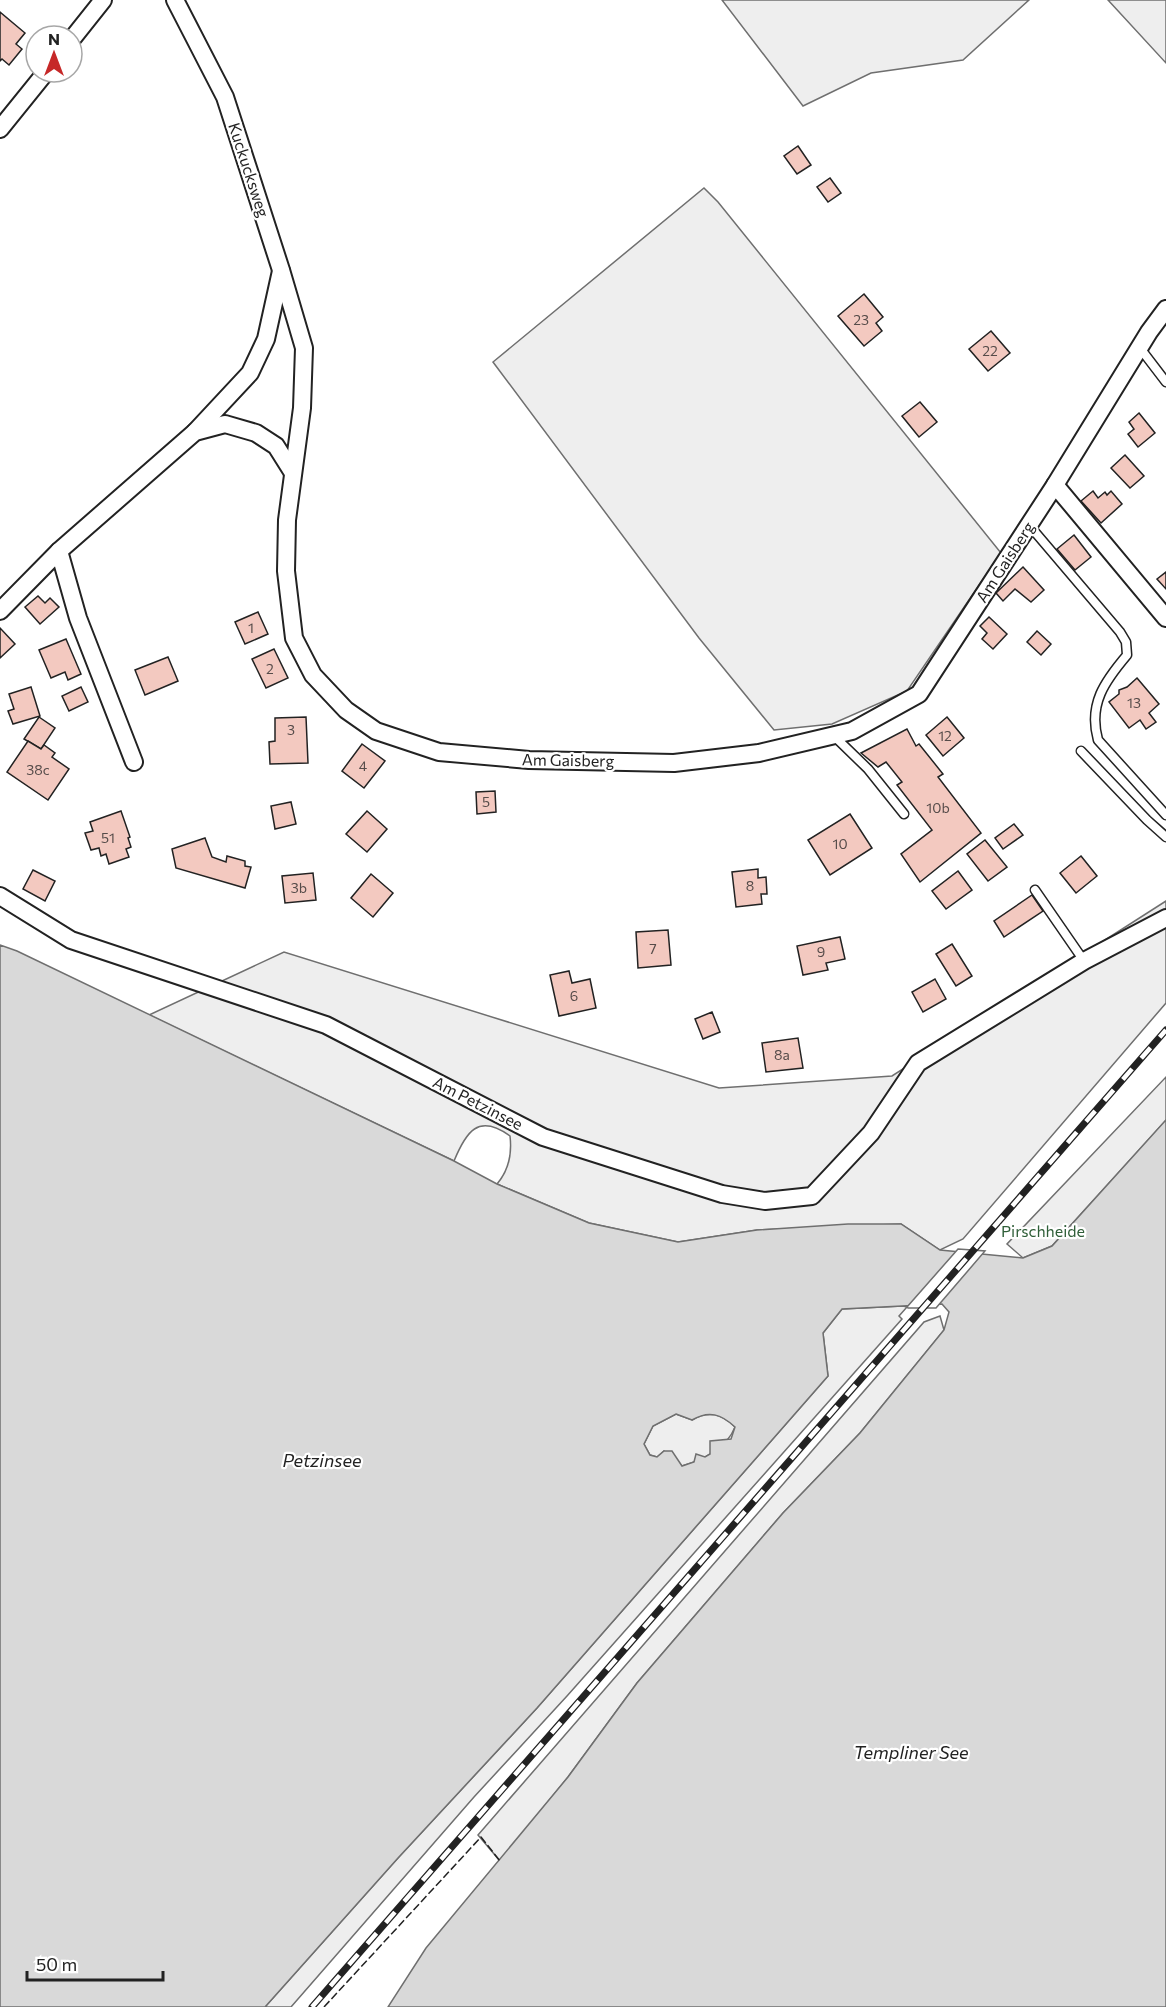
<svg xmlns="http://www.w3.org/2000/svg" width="1166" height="2007" viewBox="0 0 1166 2007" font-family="Commissioner,sans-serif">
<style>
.green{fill:#eee;stroke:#6f6f6f;stroke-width:1.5}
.water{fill:#d9d9d9;stroke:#6f6f6f;stroke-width:1.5;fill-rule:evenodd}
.pier{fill:#fff;stroke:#6f6f6f;stroke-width:1.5}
.building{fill:#f3c9c0;stroke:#222;stroke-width:1.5}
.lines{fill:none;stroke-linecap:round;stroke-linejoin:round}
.lane-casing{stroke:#222;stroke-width:11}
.street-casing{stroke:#222;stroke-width:20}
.lane{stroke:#fff;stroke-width:8}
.street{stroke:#fff;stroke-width:16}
.rail-casing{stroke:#222;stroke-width:7}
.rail{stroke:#fff;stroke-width:4.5;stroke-dasharray:14;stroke-linecap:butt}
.fence{stroke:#222;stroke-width:1.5;stroke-dasharray:8 3;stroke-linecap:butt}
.labels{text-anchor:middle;stroke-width:4.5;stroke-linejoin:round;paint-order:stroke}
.number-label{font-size:14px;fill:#564c4a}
.street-label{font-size:16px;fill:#222;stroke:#fff}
.park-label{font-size:16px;fill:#2f5e38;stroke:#fff}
.water-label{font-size:18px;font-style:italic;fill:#222;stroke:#fff}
</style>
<rect width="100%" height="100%" fill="#fff"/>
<g class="green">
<path d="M722 0H1029L963 60 871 73 803 106Z"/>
<path d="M1108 0H1166V63Z"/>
<path d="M704 188 718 202 1001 553 907 691 832 724 774 730 699 638 493 362Z"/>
<path d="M1166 901V1003L963 1239 940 1250 901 1224 757 1230 678 1242 589 1223 497 1184C509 1170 512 1153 510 1136 478 1113 466 1132 454 1161L149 1015 284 952 719 1088 892 1076Z"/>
<path d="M1166 1077V1120L1052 1246 1023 1258 1007 1244Z"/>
<path d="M903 1306 907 1307 899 1316 902 1319 567 1696 474 1797 291 2007H265L398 1858 537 1708 828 1376 823 1333 842 1309Z"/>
<path d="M940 1316 944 1330 860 1433 783 1513 637 1683 568 1777 500 1861 478 1835 924 1322Z"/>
<path d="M676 1414 692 1420C709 1410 722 1414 735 1427 727 1448 703 1460 682 1466L664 1451 657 1457 650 1455 644 1444 653 1426Z"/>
</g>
<path class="water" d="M0 945 17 951 454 1161 497 1184 589 1223 678 1242 757 1230 848 1224H901L940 1250 1023 1258 1052 1246 1166 1120V2007H388L426 1948 568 1777 637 1683 783 1513 860 1433 944 1330 949 1312 942 1304 842 1309 823 1333 828 1376 537 1708 398 1858 265 2007H0ZM676 1414 692 1420C709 1410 721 1414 735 1427L731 1439 710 1441V1454L705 1457 696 1454 694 1462 682 1466 672 1451H664L657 1457 650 1455 644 1444 653 1426Z"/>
<path class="pier" d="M958 1249 985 1251 936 1308H908L907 1307Z"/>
<g class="building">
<path d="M0 12 25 33 16 44 22 49 9 65 2 59 0 61Z"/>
<path d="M798 146 811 165 797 174 784 156Z"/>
<path d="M830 178 841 193 828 202 817 187Z"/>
<path d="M864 294 883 317 876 323 882 331 864 346 838 316Z"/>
<path d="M991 331 1010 353 988 371 969 349Z"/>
<path d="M920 402 937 422 919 437 902 416Z"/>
<path d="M1139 413 1155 433 1138 447 1128 434 1134 429 1129 422Z"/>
<path d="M1125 455 1144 476 1130 488 1111 468Z"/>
<path d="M1093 491 1098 498 1105 492 1107 495 1111 491 1122 504 1101 523 1081 501Z"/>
<path d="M1074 535 1091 557 1075 570 1057 549Z"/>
<path d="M1023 567 1044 590 1031 602 1015 589 1003 601 996 593Z"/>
<path d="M1166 572V589L1157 579Z"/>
<path d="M38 596 45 603 50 598 59 607 40 624 25 607Z"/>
<path d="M258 612 268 634 245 644 235 622Z"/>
<path d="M989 617 1007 634 993 649 982 639 987 633 980 626Z"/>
<path d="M0 628 15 644 0 658Z"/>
<path d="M1037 631 1051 644 1041 655 1027 642Z"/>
<path d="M66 639 81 674 68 680 65 672 51 678 39 650Z"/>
<path d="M274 649 288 678 266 688 252 659Z"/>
<path d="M168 657 178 681 145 695 135 670Z"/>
<path d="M1137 678 1159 704 1149 713 1156 722 1146 729 1140 720 1129 728 1109 702 1119 694V690L1127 687Z"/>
<path d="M31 687 40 716 13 724 8 711 14 709 9 694Z"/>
<path d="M81 687 88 702 69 711 62 696Z"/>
<path d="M39 717 55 728 41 749 24 739Z"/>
<path d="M306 717 308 763 270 764 269 742 275 741V718Z"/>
<path d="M947 717 964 738 943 756 926 735Z"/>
<path d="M907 729 916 746 919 744 943 774 938 777 981 833 920 882 901 854 932 830 897 785 902 782 886 762 878 767 861 753Z"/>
<path d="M28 741 41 749 44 745 55 753 52 757 69 769 48 800 7 772Z"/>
<path d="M362 744 385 761 364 788 342 771Z"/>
<path d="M495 791 496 812 477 814 476 792Z"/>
<path d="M291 802 296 824 275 829 271 806Z"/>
<path d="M121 811 130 837 128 838 131 847 126 849 129 857 109 864 106 854 101 856 99 848 91 850 85 833 93 831 90 822Z"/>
<path d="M367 811 387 829 367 852 346 834Z"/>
<path d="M850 814 872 848 830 875 808 840Z"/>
<path d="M1014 824 1023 835 1003 849 995 838Z"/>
<path d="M205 838 212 857 226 862 227 856 245 861V866L251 867 245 888 176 868 172 849Z"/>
<path d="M985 840 1007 867 988 881 967 854Z"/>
<path d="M1081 856 1097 876 1076 893 1060 873Z"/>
<path d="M758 869V878L766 877 767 894H761L762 904 736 907 732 872Z"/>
<path d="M33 870 55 881 45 901 23 889Z"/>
<path d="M958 871 972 890 946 909 932 891Z"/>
<path d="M313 873 316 900 285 903 282 876Z"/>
<path d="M371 874 393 893 373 917 351 898Z"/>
<path d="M1032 895 1043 911 1004 937 994 921Z"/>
<path d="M668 930 671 965 638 968 636 932Z"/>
<path d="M840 937 845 959 826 963 828 970 803 975 797 946Z"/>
<path d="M952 944 972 976 956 986 936 954Z"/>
<path d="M569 971 572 983 590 979 596 1008 559 1016 550 975Z"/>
<path d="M935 979 946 999 923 1012 912 992Z"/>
<path d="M712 1012 720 1032 703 1039 695 1019Z"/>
<path d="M798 1038 803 1068 766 1072 762 1043Z"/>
</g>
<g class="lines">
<g class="lane-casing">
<g id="lane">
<path d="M1140 348 1166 382"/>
<path d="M1029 525 1120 632 1126 642 1127 655C1105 681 1088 704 1098 740L1166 815"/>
<path d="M833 735 868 769 904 814"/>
<path d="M1081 751 1147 820 1166 837"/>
<path d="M1035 890 1084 961"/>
</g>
</g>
<g class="street-casing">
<g id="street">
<path d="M175 0 225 97 281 270 304 348 302 408 287 520 286 571 294 638 313 675 346 710 376 731 439 752 529 760 674 763 759 753 852 731 919 694 1055 485 1149 332 1166 309"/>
<path d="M72 39 103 0"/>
<path d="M0 129 46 72"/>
<path d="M195 432 250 373 266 339 281 271"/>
<path d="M1055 485 1166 618"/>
<path d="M59 551 78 618 134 762"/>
<path d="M0 611 59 551 195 432 225 424 256 433 276 446 293 473"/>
<path d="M0 896 71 940 326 1025 543 1137 722 1194 765 1201 812 1196 871 1133 918 1063 1084 961 1166 918"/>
</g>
</g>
<use href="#lane" class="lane"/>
<use href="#street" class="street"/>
<g class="rail-casing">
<path id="rail" d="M312 2007 1166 1030"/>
</g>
<use href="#rail" class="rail"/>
<path class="fence" d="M324 2007 481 1837 500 1861"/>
</g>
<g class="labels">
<g class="number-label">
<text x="861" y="325">23</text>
<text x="990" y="356">22</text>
<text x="251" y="633">1</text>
<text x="270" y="674">2</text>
<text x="1134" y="708">13</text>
<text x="291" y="735">3</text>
<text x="945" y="741">12</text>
<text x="363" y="771">4</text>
<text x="38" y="775">38c</text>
<text x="486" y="807">5</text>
<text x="938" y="813">10b</text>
<text x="108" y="843">51</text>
<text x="840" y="849">10</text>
<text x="750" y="891">8</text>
<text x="299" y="893">3b</text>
<text x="653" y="954">7</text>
<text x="821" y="957">9</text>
<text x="574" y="1001">6</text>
<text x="782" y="1060">8a</text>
</g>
<g class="street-label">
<text transform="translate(249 170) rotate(72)" y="6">Kuckucksweg</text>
<text transform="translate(1005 562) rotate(-57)" y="6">Am Gaisberg</text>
<text transform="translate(568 760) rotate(1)" y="6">Am Gaisberg</text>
<text transform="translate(478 1103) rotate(27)" y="6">Am Petzinsee</text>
</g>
<g class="park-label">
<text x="1043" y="1237">Pirschheide</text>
</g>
<g class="water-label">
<text x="322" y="1467">Petzinsee</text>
<text x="911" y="1759">Templiner See</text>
</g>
</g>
<g transform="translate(54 54)"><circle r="28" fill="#ffffff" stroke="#a7a7a7" stroke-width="1.5"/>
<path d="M0-4.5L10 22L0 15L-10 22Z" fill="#c62828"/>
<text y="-9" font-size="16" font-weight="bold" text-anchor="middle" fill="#222222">N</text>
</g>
<path d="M27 1971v9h136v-9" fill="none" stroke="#222222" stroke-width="3"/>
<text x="36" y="1971" font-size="18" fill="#222222" stroke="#ffffff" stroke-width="4.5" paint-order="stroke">50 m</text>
</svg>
